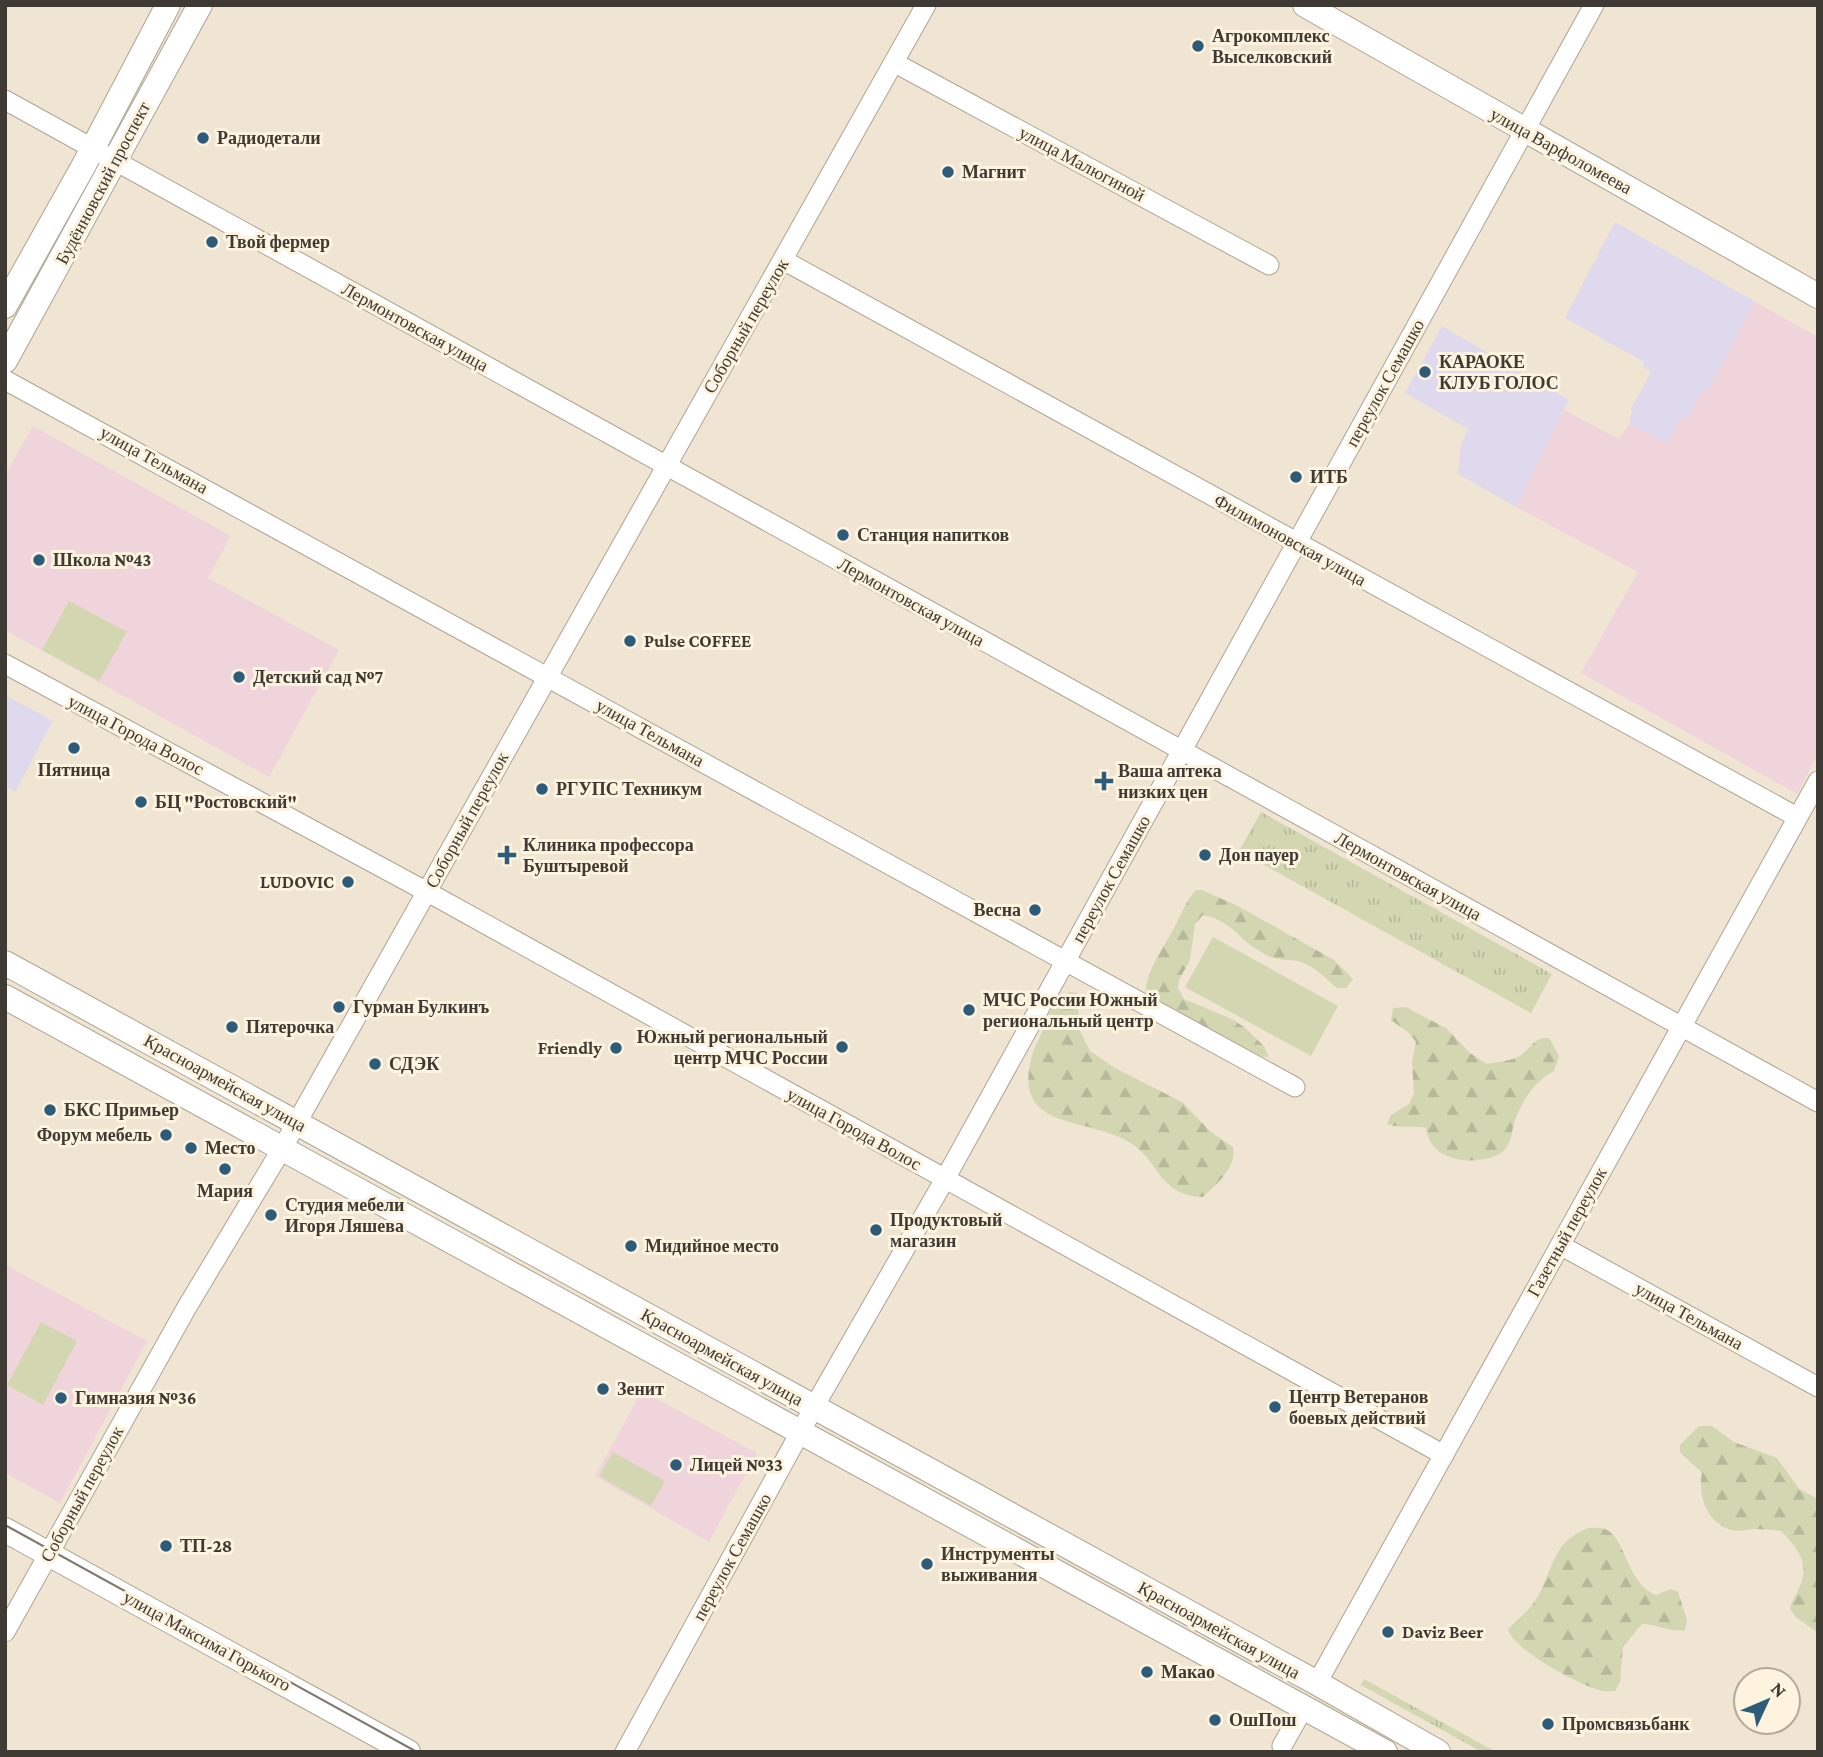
<svg xmlns="http://www.w3.org/2000/svg" width="1823" height="1757" viewBox="0 0 1823 1757" font-family="'Crimson Pro',serif">
<style>
.commercial{fill:#dfd9ee}
.education{fill:#efd5db}
.grass{fill:url(#grass-tufts)}
.forest{fill:url(#forest-firs)}
.pitch{fill:#d2d7b2}
.lines{fill:none;stroke-linecap:round;stroke-linejoin:round}
.minor-casing{stroke:#ada492;stroke-width:21}
.major-casing{stroke:#ada492;stroke-width:26}
.minor{stroke:#fff;stroke-width:19}
.major{stroke:#fff;stroke-width:24}
.tram{stroke:#7e786d;stroke-width:2}
.poi-dot{fill:#2c5c7a;stroke:#fdf3df;stroke-width:2.5}
.labels{text-anchor:middle;stroke-width:6;stroke-linejoin:round;paint-order:stroke}
.poi-label{font-size:18px;font-weight:bold;fill:#3f3b34;stroke:#fdf3df;text-anchor:start}
.street-label{font-size:18px;fill:#3f3b34;stroke:#fdf3df}
</style>
<defs>
<pattern id="grass-tufts" width="24" height="20" patternUnits="userSpaceOnUse" patternTransform="scale(1.75)"><rect width="24" height="20" fill="#d2d7b2"/><path d="M3 7l-1-3M5 7V3M7 7l1-3M15 17l-1-3M17 17v-4M19 17l1-3" fill="none" stroke="#b5b99a"/></pattern>
<pattern id="forest-firs" width="22" height="20" patternUnits="userSpaceOnUse" patternTransform="scale(1.75)"><rect width="22" height="20" fill="#d2d7b2"/><path d="M5 1l3.5 6h-7zM16 11l3.5 6h-7z" fill="#b5b99a"/></pattern>
</defs>
<rect width="100%" height="100%" fill="#efe5d2"/>
<g class="commercial">
<path d="M1615 222 1754 301 1709 390 1704 389 1686 421 1680 419 1667 443 1629 424 1632 411 1631 409 1651 372 1643 367 1644 362 1565 318Z"/>
<path d="M1442 326 1569 400 1516 507 1458 474 1461 445 1468 429 1405 393Z"/>
<path d="M5 695 53 721 15 792 5 786Z"/>
</g>
<g class="education">
<path d="M1754 301 1818 337V754L1797 794 1581 673 1638 572 1516 507 1564 410 1619 439 1629 424 1667 443 1680 418 1686 420 1704 389 1709 390Z"/>
<path d="M33 426 231 536 208 578 339 650 269 777 5 630V475Z"/>
<path d="M5 1265 147 1341 60 1503 5 1473Z"/>
<path d="M642 1391 757 1453 709 1542 595 1476Z"/>
</g>
<g class="grass">
<path d="M1261 812 1552 974 1531 1013 1239 851Z"/>
<path d="M1364 1679 1496 1752H1482L1361 1685Z"/>
</g>
<g class="forest">
<path d="M1196 890H1202L1238 906 1334 960 1353 979 1346 988H1337C1326 979 1313 964 1297 961 1282 959 1276 961 1261 952 1237 938 1232 921 1203 915L1195 924 1190 960 1179 980 1178 988 1184 999 1232 1019 1244 1027 1264 1046 1269 1057 1256 1056 1146 999C1144 972 1162 951 1174 928 1182 914 1185 902 1196 890Z"/>
<path d="M1070 992 1078 993 1079 1029 1090 1051 1115 1068 1182 1102 1211 1132 1233 1147C1237 1167 1217 1184 1203 1197 1159 1196 1159 1160 1129 1142 1083 1115 1007 1132 1034 1049 1037 1042 1041 1036 1043 1029 1051 1010 1051 1004 1070 992Z"/>
<path d="M1405 1007 1446 1028 1470 1053 1487 1064C1498 1062 1512 1061 1521 1055 1532 1047 1534 1037 1549 1038L1559 1056 1554 1071C1535 1081 1523 1099 1515 1120 1512 1128 1512 1139 1507 1146 1500 1161 1466 1163 1453 1158 1437 1153 1428 1144 1426 1128 1411 1125 1401 1129 1387 1124L1391 1115 1409 1104 1414 1093 1412 1062 1416 1042 1409 1033 1391 1020 1393 1008Z"/>
<path d="M1699 1426H1712L1734 1442 1777 1458 1799 1489 1818 1499V1633L1797 1618 1790 1609C1792 1600 1796 1596 1799 1588 1811 1564 1797 1547 1781 1531 1772 1530 1762 1529 1753 1529 1746 1530 1738 1532 1732 1530 1707 1524 1697 1495 1702 1473L1680 1452V1445Z"/>
<path d="M1588 1528C1593 1528 1601 1527 1605 1529 1626 1537 1627 1585 1656 1595L1670 1589 1678 1592 1687 1620 1685 1630C1671 1633 1657 1624 1642 1624L1623 1647 1620 1682 1615 1691C1610 1691 1604 1692 1599 1690 1578 1684 1512 1649 1508 1629 1517 1620 1528 1612 1535 1601 1554 1571 1550 1543 1588 1528Z"/>
</g>
<g class="pitch">
<path d="M69 601 127 632 99 681 42 650Z"/>
<path d="M1213 937 1338 1006 1311 1056 1185 987Z"/>
<path d="M41 1322 77 1341 43 1405 7 1385Z"/>
<path d="M613 1452 665 1481 651 1506 599 1476Z"/>
</g>
<g class="lines">
<g class="minor-casing">
<g id="minor">
<path d="M895 63 1269 265"/>
<path d="M5 100 1818 1102"/>
<path d="M783 260 1797 817"/>
<path d="M5 380 1295 1087"/>
<path d="M5 664 442 900 1444 1455"/>
<path d="M1560 1245 1818 1387"/>
<path d="M5 1632 187 1307 283 1147 926 5"/>
<path d="M1317 1683 1818 781"/>
<path d="M1282 1746 1304 1707"/>
<path d="M625 1752 814 1407 945 1179 1594 5"/>
</g>
</g>
<g class="major-casing">
<g id="major">
<path d="M1305 5 1818 296"/>
<path d="M5 306 84 165 168 5"/>
<path d="M5 361 200 5"/>
<path d="M5 963 1317 1683 1438 1752"/>
<path d="M5 997 1385 1752"/>
<path d="M5 1530 408 1752"/>
</g>
</g>
<use href="#minor" class="minor"/>
<use href="#major" class="major"/>
<path class="tram" d="M5 1525 417 1752"/>
</g>
<g class="poi-dot">
<circle cx="1198" cy="46" r="7"/>
<circle cx="203" cy="138" r="7"/>
<circle cx="948" cy="172" r="7"/>
<circle cx="212" cy="242" r="7"/>
<circle cx="1425" cy="372" r="7"/>
<circle cx="1296" cy="477" r="7"/>
<circle cx="843" cy="535" r="7"/>
<circle cx="39" cy="560" r="7"/>
<circle cx="630" cy="641" r="7"/>
<circle cx="239" cy="677" r="7"/>
<circle cx="74" cy="748" r="7"/>
<path d="M1100.5 770.5h7v7h7v7h-7v7h-7v-7h-7v-7h7z"/>
<circle cx="542" cy="789" r="7"/>
<circle cx="141" cy="802" r="7"/>
<path d="M503.5 844.5h7v7h7v7h-7v7h-7v-7h-7v-7h7z"/>
<circle cx="1205" cy="855" r="7"/>
<circle cx="348" cy="882" r="7"/>
<circle cx="1035" cy="910" r="7"/>
<circle cx="339" cy="1007" r="7"/>
<circle cx="969" cy="1010" r="7"/>
<circle cx="232" cy="1027" r="7"/>
<circle cx="842" cy="1047" r="7"/>
<circle cx="616" cy="1048" r="7"/>
<circle cx="375" cy="1064" r="7"/>
<circle cx="50" cy="1110" r="7"/>
<circle cx="166" cy="1135" r="7"/>
<circle cx="191" cy="1148" r="7"/>
<circle cx="225" cy="1169" r="7"/>
<circle cx="271" cy="1215" r="7"/>
<circle cx="876" cy="1230" r="7"/>
<circle cx="631" cy="1246" r="7"/>
<circle cx="603" cy="1389" r="7"/>
<circle cx="61" cy="1398" r="7"/>
<circle cx="1275" cy="1407" r="7"/>
<circle cx="676" cy="1465" r="7"/>
<circle cx="166" cy="1546" r="7"/>
<circle cx="927" cy="1564" r="7"/>
<circle cx="1388" cy="1632" r="7"/>
<circle cx="1147" cy="1672" r="7"/>
<circle cx="1215" cy="1720" r="7"/>
<circle cx="1548" cy="1724" r="7"/>
</g>
<g class="labels">
<g class="poi-label">
<text x="1212" y="42">Агрокомплекс<tspan x="1212" dy="21">Выселковский</tspan></text>
<text x="217" y="144">Радиодетали</text>
<text x="962" y="178">Магнит</text>
<text x="226" y="248">Твой фермер</text>
<text x="1439" y="368">КАРАОКЕ<tspan x="1439" dy="21">КЛУБ ГОЛОС</tspan></text>
<text x="1310" y="483">ИТБ</text>
<text x="857" y="541">Станция напитков</text>
<text x="53" y="566">Школа №43</text>
<text x="644" y="647">Pulse COFFEE</text>
<text x="253" y="683">Детский сад №7</text>
<text x="74" y="776" text-anchor="middle">Пятница</text>
<text x="1118" y="777">Ваша аптека<tspan x="1118" dy="21">низких цен</tspan></text>
<text x="556" y="795">РГУПС Техникум</text>
<text x="155" y="808">БЦ "Ростовский"</text>
<text x="523" y="851">Клиника профессора<tspan x="523" dy="21">Буштыревой</tspan></text>
<text x="1219" y="861">Дон пауер</text>
<text x="334" y="888" text-anchor="end">LUDOVIC</text>
<text x="1021" y="916" text-anchor="end">Весна</text>
<text x="983" y="1006">МЧС России Южный<tspan x="983" dy="21">региональный центр</tspan></text>
<text x="353" y="1013">Гурман Булкинъ</text>
<text x="246" y="1033">Пятерочка</text>
<text x="828" y="1043" text-anchor="end">Южный региональный<tspan x="828" dy="21">центр МЧС России</tspan></text>
<text x="602" y="1054" text-anchor="end">Friendly</text>
<text x="389" y="1070">СДЭК</text>
<text x="64" y="1116">БКС Примьер</text>
<text x="152" y="1141" text-anchor="end">Форум мебель</text>
<text x="205" y="1154">Место</text>
<text x="225" y="1197" text-anchor="middle">Мария</text>
<text x="285" y="1211">Студия мебели<tspan x="285" dy="21">Игоря Ляшева</tspan></text>
<text x="890" y="1226">Продуктовый<tspan x="890" dy="21">магазин</tspan></text>
<text x="645" y="1252">Мидийное место</text>
<text x="617" y="1395">Зенит</text>
<text x="1289" y="1403">Центр Ветеранов<tspan x="1289" dy="21">боевых действий</tspan></text>
<text x="75" y="1404">Гимназия №36</text>
<text x="690" y="1471">Лицей №33</text>
<text x="180" y="1552">ТП-28</text>
<text x="941" y="1560">Инструменты<tspan x="941" dy="21">выживания</tspan></text>
<text x="1402" y="1638">Daviz Beer</text>
<text x="1161" y="1678">Макао</text>
<text x="1229" y="1726">ОшПош</text>
<text x="1562" y="1730">Промсвязьбанк</text>
</g>
<g class="street-label">
<text transform="translate(1561 151) rotate(29)" y="6">улица Варфоломеева</text>
<text transform="translate(1082 164) rotate(28)" y="6">улица Малюгиной</text>
<text transform="translate(103 183) rotate(-62)" y="6">Будённовский проспект</text>
<text transform="translate(746 326) rotate(-60)" y="6">Соборный переулок</text>
<text transform="translate(415 327) rotate(29)" y="6">Лермонтовская улица</text>
<text transform="translate(1385 383) rotate(-61)" y="6">переулок Семашко</text>
<text transform="translate(154 460) rotate(29)" y="6">улица Тельмана</text>
<text transform="translate(1290 540) rotate(29)" y="6">Филимоновская улица</text>
<text transform="translate(911 602) rotate(29)" y="6">Лермонтовская улица</text>
<text transform="translate(650 733) rotate(29)" y="6">улица Тельмана</text>
<text transform="translate(136 735) rotate(28)" y="6">улица Города Волос</text>
<text transform="translate(467 820) rotate(-61)" y="6">Соборный переулок</text>
<text transform="translate(1408 876) rotate(29)" y="6">Лермонтовская улица</text>
<text transform="translate(1111 879) rotate(-61)" y="6">переулок Семашко</text>
<text transform="translate(225 1083) rotate(29)" y="6">Красноармейская улица</text>
<text transform="translate(854 1129) rotate(29)" y="6">улица Города Волос</text>
<text transform="translate(1567 1232) rotate(-61)" y="6">Газетный переулок</text>
<text transform="translate(1689 1316) rotate(29)" y="6">улица Тельмана</text>
<text transform="translate(722 1357) rotate(29)" y="6">Красноармейская улица</text>
<text transform="translate(82 1494) rotate(-61)" y="6">Соборный переулок</text>
<text transform="translate(732 1557) rotate(-61)" y="6">переулок Семашко</text>
<text transform="translate(1219 1630) rotate(29)" y="6">Красноармейская улица</text>
<text transform="translate(207 1641) rotate(29)" y="6">улица Максима Горького</text>
</g>
</g>
<rect width="1823" height="1757" fill="none" stroke="#3f3b34" stroke-width="14"/>
<g transform="translate(1767 1701) rotate(46)"><circle r="33" fill="#fdf3df" stroke="#b1a99b" stroke-width="2"/>
<path d="M0-5L12 26L0 18L-12 26Z" fill="#2c5c7a"/>
<text y="-10" font-size="19" font-weight="bold" text-anchor="middle" fill="#3f3b34">N</text>
</g>
</svg>
